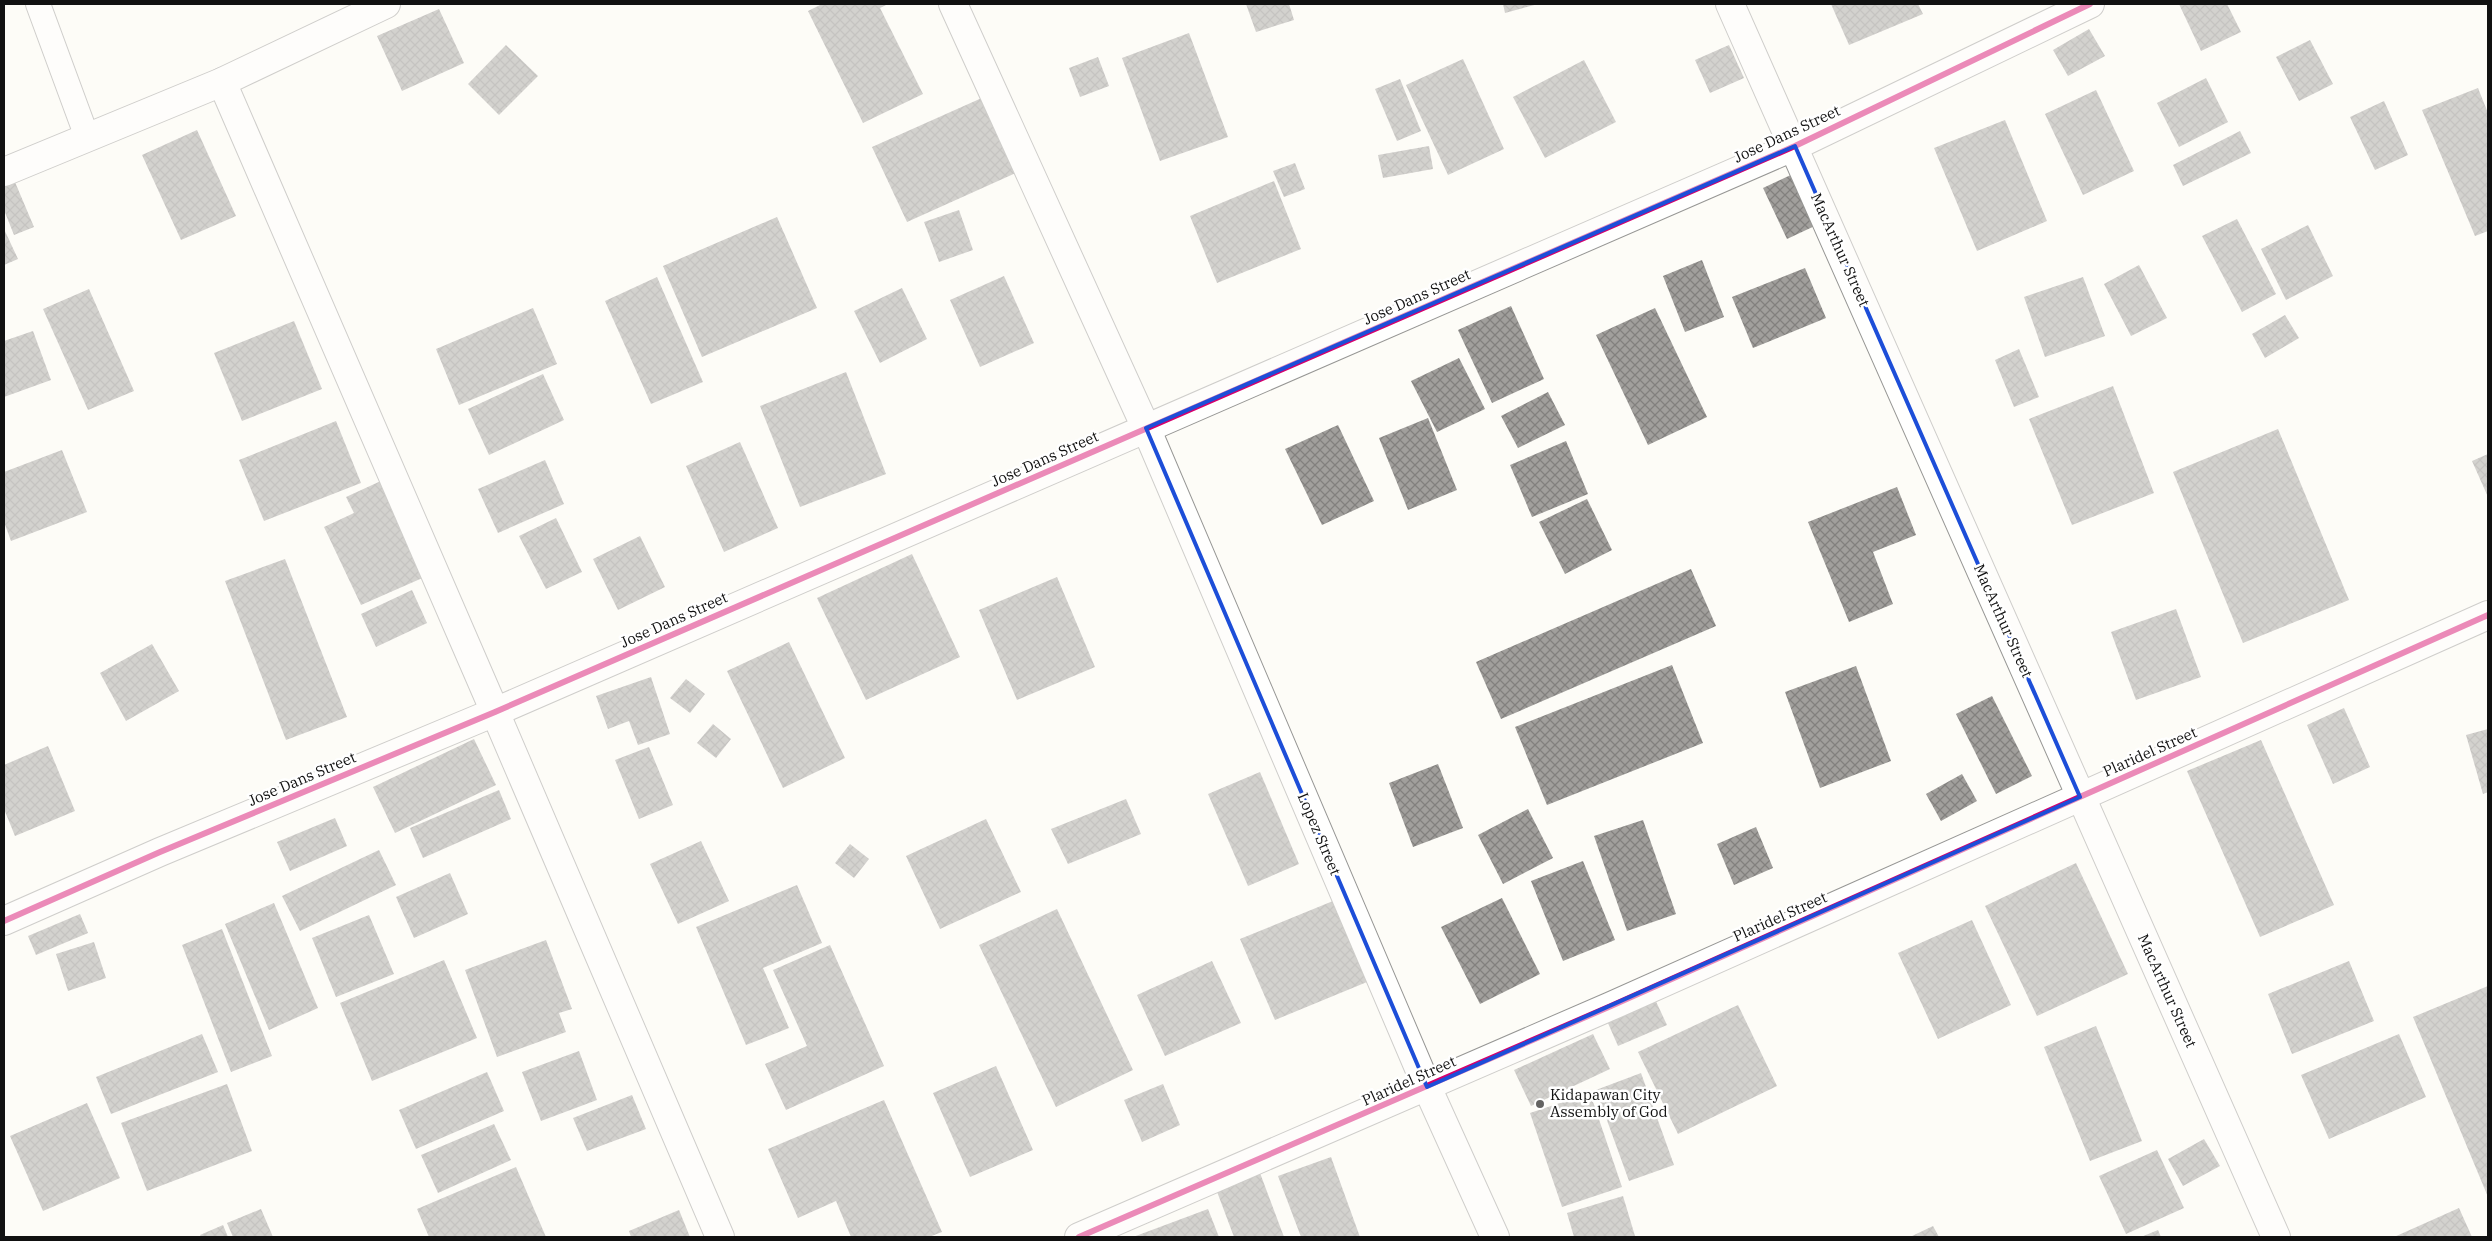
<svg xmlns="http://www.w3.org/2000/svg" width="2492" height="1241" viewBox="0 0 2492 1241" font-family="'IBM Plex Serif',serif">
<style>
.building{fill:url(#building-cross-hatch)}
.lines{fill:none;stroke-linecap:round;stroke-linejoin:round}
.lane-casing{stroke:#979795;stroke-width:26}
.street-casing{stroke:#979795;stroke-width:30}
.lane{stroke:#fffffe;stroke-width:24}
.street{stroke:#fffffe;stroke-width:28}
.cycleway-casing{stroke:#fff;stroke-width:9}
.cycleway{stroke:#d6006c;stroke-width:6}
.marked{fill:none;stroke:#1d4ed8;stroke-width:4;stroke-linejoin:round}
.poi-dot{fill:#646362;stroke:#fff;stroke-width:2}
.labels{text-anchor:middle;stroke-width:5;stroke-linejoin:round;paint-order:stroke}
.street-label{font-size:15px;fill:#111;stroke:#fff}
.poi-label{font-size:15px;fill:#111;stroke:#fff;text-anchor:start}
</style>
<defs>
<pattern id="building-cross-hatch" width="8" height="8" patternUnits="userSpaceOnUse" patternTransform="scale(1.25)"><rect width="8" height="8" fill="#a19f9c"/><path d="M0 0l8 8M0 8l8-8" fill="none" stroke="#82807e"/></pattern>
</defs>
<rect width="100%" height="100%" fill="#fdfcf7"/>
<g class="building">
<path d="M822 4H888L880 8 923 94 863 123 808 11Z"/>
<path d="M1246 4H1289L1294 20 1256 32Z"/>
<path d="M1503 4H1538L1505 13Z"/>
<path d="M1831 4H1918L1923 14 1849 45Z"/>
<path d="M2179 4H2227L2241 32 2201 51Z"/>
<path d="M439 9 464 63 402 91 377 36Z"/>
<path d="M2089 29 2105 56 2068 76 2053 50Z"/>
<path d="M1189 33 1228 137 1160 161 1122 58Z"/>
<path d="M2310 40 2333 84 2299 101 2276 57Z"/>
<path d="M506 45 538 76 499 115 468 84Z"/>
<path d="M1729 45 1744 78 1710 93 1695 60Z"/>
<path d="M1098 57 1109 86 1080 97 1069 68Z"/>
<path d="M1463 59 1504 149 1448 175 1406 85Z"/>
<path d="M1584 60 1616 122 1545 158 1513 97Z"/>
<path d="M2206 78 2228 122 2179 147 2157 103Z"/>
<path d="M1400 79 1421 131 1397 141 1375 89Z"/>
<path d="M2478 88 2488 113V231L2475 236 2422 110Z"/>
<path d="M2096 90 2134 171 2083 195 2045 114Z"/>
<path d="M984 97 1018 172 907 222 872 147Z"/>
<path d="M2384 101 2408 155 2375 170 2350 117Z"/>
<path d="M2005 120 2047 221 1977 251 1934 148Z"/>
<path d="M197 130 236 216 181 240 142 155Z"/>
<path d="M2240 131 2251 153 2183 186 2173 165Z"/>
<path d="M1429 146 1433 169 1383 178 1378 155Z"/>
<path d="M1295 163 1305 189 1284 197 1273 171Z"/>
<path d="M1797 172 1821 223 1787 239 1763 188Z"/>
<path d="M12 175 34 227 14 235 4 210V178Z"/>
<path d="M1274 181 1301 249 1217 283 1190 216Z"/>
<path d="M959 210 973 250 939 262 924 222Z"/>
<path d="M777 217 817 308 702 357 663 266Z"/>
<path d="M2237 219 2276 294 2242 312 2202 236Z"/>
<path d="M2308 225 2333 276 2286 300 2261 249Z"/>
<path d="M4 229 18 259 4 265Z"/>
<path d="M1702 260 1724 317 1685 332 1663 276Z"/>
<path d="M2139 265 2167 318 2131 336 2104 284Z"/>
<path d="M1805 268 1826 318 1753 348 1732 297Z"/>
<path d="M1004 276 1034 343 980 367 950 300Z"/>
<path d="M657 277 703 382 651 404 605 301Z"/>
<path d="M2083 277 2105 336 2045 357 2024 297Z"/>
<path d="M902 288 927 339 880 363 854 311Z"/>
<path d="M89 289 134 391 88 410 43 309Z"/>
<path d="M1511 306 1544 379 1492 403 1458 330Z"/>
<path d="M533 308 557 364 459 405 436 349Z"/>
<path d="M1655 308 1707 417 1648 445 1596 335Z"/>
<path d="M2285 315 2299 338 2265 358 2252 334Z"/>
<path d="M294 321 322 389 242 421 214 353Z"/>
<path d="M33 331 51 380 4 397V341Z"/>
<path d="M2019 349 2039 397 2014 407 1995 360Z"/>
<path d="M1459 358 1485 409 1437 432 1411 381Z"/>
<path d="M846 372 886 474 800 507 760 406Z"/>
<path d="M543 374 564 420 489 455 468 409Z"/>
<path d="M2113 386 2154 493 2072 525 2029 419Z"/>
<path d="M1548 392 1565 425 1518 448 1501 416Z"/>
<path d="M1428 418 1457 490 1408 510 1379 438Z"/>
<path d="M336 421 361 483 264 521 239 460Z"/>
<path d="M1338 425 1374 501 1322 525 1285 449Z"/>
<path d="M2278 429 2349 600 2243 643 2173 472Z"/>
<path d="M1566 441 1588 494 1532 517 1510 465Z"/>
<path d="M740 442 778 528 724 552 686 466Z"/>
<path d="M62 450 87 512 11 541 4 522V472Z"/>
<path d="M2488 454V497L2472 461Z"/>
<path d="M545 460 564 504 498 533 478 489Z"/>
<path d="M383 480 427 576 361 605 324 527 354 513 346 497Z"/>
<path d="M1897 487 1916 535 1873 552 1893 604 1849 622 1808 522Z"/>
<path d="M1587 499 1612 550 1565 574 1539 522Z"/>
<path d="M556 518 582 572 546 589 519 536Z"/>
<path d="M640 536 665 587 618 610 593 559Z"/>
<path d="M912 554 960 657 866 700 817 598Z"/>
<path d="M285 559 347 717 286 740 225 581Z"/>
<path d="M1691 569 1716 626 1501 719 1476 662Z"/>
<path d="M1057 577 1095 667 1017 700 979 610Z"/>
<path d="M412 590 427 623 376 647 361 614Z"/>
<path d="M2176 609 2201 677 2136 700 2111 632Z"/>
<path d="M789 642 845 758 783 788 727 671Z"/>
<path d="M152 644 179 691 126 721 100 673Z"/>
<path d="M1672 665 1703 743 1547 805 1515 727Z"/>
<path d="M1856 666 1891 761 1820 788 1785 692Z"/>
<path d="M651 677 670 734 638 745 629 721 608 729 596 696Z"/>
<path d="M686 679 705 694 690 713 670 698Z"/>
<path d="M1992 696 2032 776 1996 794 1956 714Z"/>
<path d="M2344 708 2370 767 2333 784 2307 725Z"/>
<path d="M713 724 731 739 716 758 697 743Z"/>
<path d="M2488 729V792L2483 794 2466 735Z"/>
<path d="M474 739 496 785 395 833 373 787Z"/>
<path d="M2261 740 2334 905 2260 937 2187 771Z"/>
<path d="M48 746 75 811 15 836 4 809V765Z"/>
<path d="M649 747 673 805 639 819 615 760Z"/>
<path d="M1438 764 1463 828 1413 847 1389 783Z"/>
<path d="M1260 772 1299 864 1248 886 1208 794Z"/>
<path d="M1962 774 1977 801 1941 821 1926 794Z"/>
<path d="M499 790 511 819 423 858 410 828Z"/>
<path d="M1126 799 1141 834 1068 864 1051 829Z"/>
<path d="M1528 809 1553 858 1503 884 1478 835Z"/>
<path d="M335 818 347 846 290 871 277 842Z"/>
<path d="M986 819 1021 892 940 929 906 856Z"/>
<path d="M1643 820 1676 914 1627 931 1594 836Z"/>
<path d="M1756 827 1773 868 1734 885 1717 844Z"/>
<path d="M701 841 729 901 678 924 650 864Z"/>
<path d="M850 844 869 859 854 878 835 863Z"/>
<path d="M379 850 396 885 300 931 282 896Z"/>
<path d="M1583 861 1615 940 1563 961 1531 881Z"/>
<path d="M2076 863 2128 974 2037 1016 1985 906Z"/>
<path d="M450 873 468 914 414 938 396 897Z"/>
<path d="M797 885 822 943 763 968 789 1028 746 1045 696 927Z"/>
<path d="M1502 898 1540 974 1480 1004 1441 927Z"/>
<path d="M1333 901 1367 982 1275 1020 1240 939Z"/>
<path d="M274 903 318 1008 269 1030 225 924Z"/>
<path d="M1057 909 1133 1070 1056 1107 979 945Z"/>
<path d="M80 914 88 933 36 955 28 936Z"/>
<path d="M369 915 394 974 336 997 312 938Z"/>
<path d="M1972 920 2011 1005 1938 1039 1898 953Z"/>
<path d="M222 929 272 1056 231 1072 182 945Z"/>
<path d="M546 940 572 1009 559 1013 566 1032 497 1057 465 970Z"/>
<path d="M94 942 106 978 68 991 56 954Z"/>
<path d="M830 945 884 1066 786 1110 765 1064 807 1046 773 970Z"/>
<path d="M444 960 477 1038 372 1081 340 1003Z"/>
<path d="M1212 961 1241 1023 1165 1056 1137 995Z"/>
<path d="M2349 961 2374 1021 2292 1054 2268 994Z"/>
<path d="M2488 986V1197L2413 1017Z"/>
<path d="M1652 993 1667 1025 1618 1046 1604 1014Z"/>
<path d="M1738 1005 1777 1086 1678 1134 1638 1052Z"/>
<path d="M2096 1026 2142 1141 2090 1161 2044 1047Z"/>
<path d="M202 1034 218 1072 111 1114 96 1077Z"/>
<path d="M1593 1034 1610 1069 1531 1106 1514 1070Z"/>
<path d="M2399 1034 2426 1097 2329 1139 2301 1075Z"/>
<path d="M579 1051 597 1100 541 1121 522 1072Z"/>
<path d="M996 1066 1033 1150 970 1177 933 1093Z"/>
<path d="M487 1072 504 1111 416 1149 399 1110Z"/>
<path d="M1641 1073 1674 1165 1629 1181 1596 1090Z"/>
<path d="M227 1084 252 1151 147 1191 121 1123Z"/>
<path d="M1163 1084 1180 1125 1142 1142 1124 1100Z"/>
<path d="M1590 1093 1622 1187 1562 1207 1530 1113Z"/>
<path d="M632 1095 646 1129 587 1151 573 1118Z"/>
<path d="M884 1100 942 1232 929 1237H851L836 1201 798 1218 768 1149Z"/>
<path d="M87 1103 120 1178 43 1211 10 1136Z"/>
<path d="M494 1124 511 1160 438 1193 421 1155Z"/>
<path d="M2204 1139 2220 1166 2183 1186 2168 1159Z"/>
<path d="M2157 1150 2184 1208 2126 1234 2099 1176Z"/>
<path d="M1331 1157 1360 1237H1301L1278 1176Z"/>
<path d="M516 1167 546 1237H429L417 1209Z"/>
<path d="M1260 1173 1284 1237H1234L1216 1189Z"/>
<path d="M1623 1196 1635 1236 1574 1237 1567 1213Z"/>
<path d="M2459 1208 2472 1237H2394Z"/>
<path d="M261 1209 273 1237H233L227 1223Z"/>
<path d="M1208 1209 1219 1237H1133Z"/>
<path d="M679 1210 690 1237H631L629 1231Z"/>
<path d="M223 1225 228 1237H201L200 1235Z"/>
<path d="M1933 1226 1939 1237H1910Z"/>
<path d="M2158 1230 2161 1237H2141Z"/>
</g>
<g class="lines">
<g class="lane-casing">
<path id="lane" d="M38 4 87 137"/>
</g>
<g class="street-casing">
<g id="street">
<path d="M953 4 1146 428 1427 1087 1495 1237"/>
<path d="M1730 4 2276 1237"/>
<path d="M222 82 495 712 720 1237"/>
<path d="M4 172 222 82 386 4"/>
<path d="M4 921 160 852 495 712 1795 146 2090 4"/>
<path d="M1079 1237 1611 1006 2488 615"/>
</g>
</g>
<use href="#lane" class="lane"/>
<use href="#street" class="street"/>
<g class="cycleway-casing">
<g id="cycleway">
<path d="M4 921 160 852 495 712 1795 146 2090 4"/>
<path d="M1079 1237 1611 1006 2488 615"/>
</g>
</g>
<use href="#cycleway" class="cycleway"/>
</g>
<path d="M0 0H2492V1241H0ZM1795 146 2080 797 1427 1087 1146 428Z" fill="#fdfcf7" fill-opacity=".55" fill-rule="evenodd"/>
<path class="marked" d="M1795 146 2080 797 1427 1087 1146 428Z"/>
<circle class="poi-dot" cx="1540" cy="1104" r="5"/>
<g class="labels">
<g class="street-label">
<text transform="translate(1787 134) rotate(-25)" y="5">Jose Dans Street</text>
<text transform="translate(1840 250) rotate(66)" y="5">MacArthur Street</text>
<text transform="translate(1417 297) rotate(-24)" y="5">Jose Dans Street</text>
<text transform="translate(1045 459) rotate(-24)" y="5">Jose Dans Street</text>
<text transform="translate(674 620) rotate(-24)" y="5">Jose Dans Street</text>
<text transform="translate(2003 621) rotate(66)" y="5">MacArthur Street</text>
<text transform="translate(2150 752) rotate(-24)" y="5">Plaridel Street</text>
<text transform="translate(302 779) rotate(-23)" y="5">Jose Dans Street</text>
<text transform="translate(1319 834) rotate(67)" y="5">Lopez Street</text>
<text transform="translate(1780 917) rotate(-24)" y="5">Plaridel Street</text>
<text transform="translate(2167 991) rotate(66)" y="5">MacArthur Street</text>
<text transform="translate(1409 1081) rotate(-24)" y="5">Plaridel Street</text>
</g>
<g class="poi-label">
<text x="1550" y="1100">Kidapawan City<tspan x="1550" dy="17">Assembly of God</tspan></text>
</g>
</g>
<rect width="2492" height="1241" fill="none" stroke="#111111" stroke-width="10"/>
</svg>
